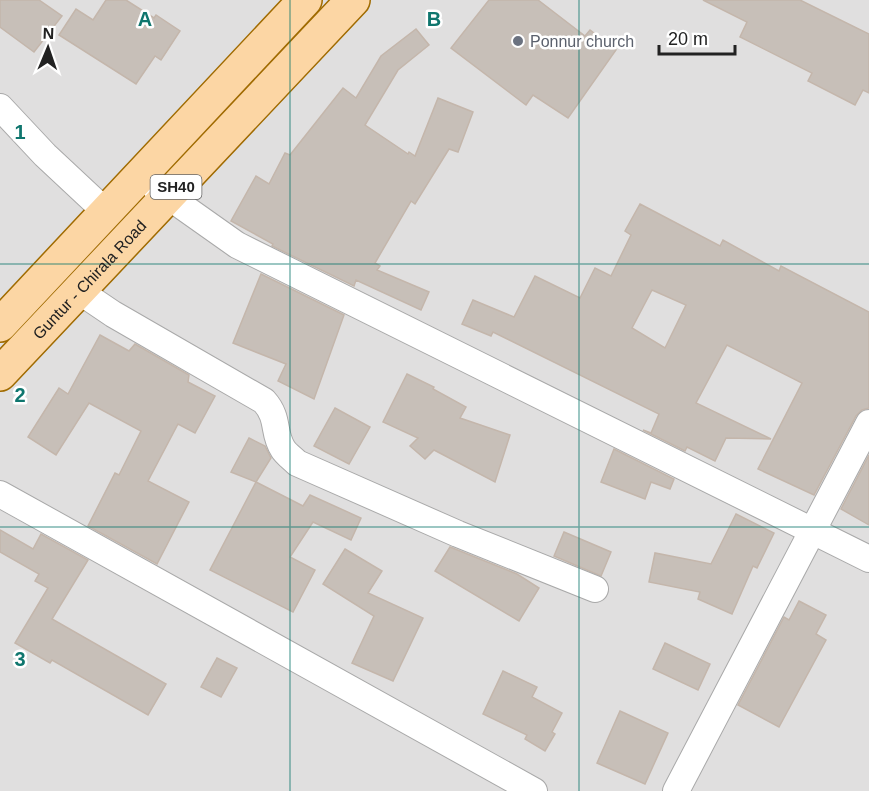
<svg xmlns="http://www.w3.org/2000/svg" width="869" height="791" viewBox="0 0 869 791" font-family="Arial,sans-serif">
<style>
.residential{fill:#e0dfdf}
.building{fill:#c7bfb8;stroke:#c4b6ab;stroke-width:1.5;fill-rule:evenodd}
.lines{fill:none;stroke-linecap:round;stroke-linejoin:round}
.minor-casing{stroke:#a9a9a9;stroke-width:28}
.major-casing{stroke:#a06b00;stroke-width:36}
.minor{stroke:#fff;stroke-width:26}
.major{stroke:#fcd6a4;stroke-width:33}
.grid{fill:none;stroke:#0f766e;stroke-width:1.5;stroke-opacity:0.55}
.worship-dot{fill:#6b7280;stroke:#fff;stroke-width:2}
.labels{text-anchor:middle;stroke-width:5;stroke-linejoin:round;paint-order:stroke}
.shield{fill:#fff;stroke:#646464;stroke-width:1.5}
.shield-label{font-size:15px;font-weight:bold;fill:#222}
.worship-label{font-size:16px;fill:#5b616d;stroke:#fff;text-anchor:start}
.street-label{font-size:16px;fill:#222;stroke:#fff}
.grid-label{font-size:20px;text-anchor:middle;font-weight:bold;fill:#0f766e;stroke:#fff;stroke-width:5;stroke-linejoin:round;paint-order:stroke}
</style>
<rect width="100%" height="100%" fill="#f2efe9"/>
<rect class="residential" x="0" y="0" width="869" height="791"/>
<g class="building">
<path d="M0 0H39L62 16 34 52 0 27Z"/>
<path d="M106 0H126L154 18 156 15 180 31 161 60 155 56 136 84 59 35 76 9 93 20Z"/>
<path d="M489 0H538L585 36 590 30 616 50 568 118 533 95 526 105 451 48Z"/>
<path d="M703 0H800L869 34V93L863 90 855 105 808 81 812 73 740 37 747 22Z"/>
<path d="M416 29 429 45 398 70 365 125 408 154 409 152 415 156 438 98 473 112 458 152 449 149 415 204 411 201 375 263 380 266 377 270 429 292 421 310 356 280 354 286 272 246 273 244 231 221 256 176 269 184 285 153 290 155 343 88 356 98 381 56Z"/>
<path d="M640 204 720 246 723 240 779 271 781 266 869 312V408L862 410 856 416 814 495 758 469 802 383 727 345 696 403 771 439 726 438 715 461 687 447 685 451 643 430 651 433 659 414 493 332 491 336 462 324 473 300 514 317 535 276 580 298 595 268 611 276 631 235 625 231ZM652 290 686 305 665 348 632 328Z"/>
<path d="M261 274 344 315 314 399 278 381 286 364 233 343Z"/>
<path d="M100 335 129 351 135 344 189 375 188 382 215 396 195 433 178 424 148 481 189 502 157 564 88 526 115 473 119 475 141 431 89 403 56 455 28 437 59 388 68 394Z"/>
<path d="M407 374 434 387 433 389 466 407 460 418 510 435 495 482 434 450 425 459 410 446 418 438 383 422Z"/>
<path d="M335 408 370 427 349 464 314 446Z"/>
<path d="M249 438 265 446 271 458 256 482 231 472Z"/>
<path d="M614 449 674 479 670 489 651 482 645 499 601 482Z"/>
<path d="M869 455V525L841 509Z"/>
<path d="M256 482 303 506 310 495 361 518 351 540 313 522 290 557 315 570 293 612 210 570Z"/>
<path d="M736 514 774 533 757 568 753 566 732 614 698 599 700 592 649 582 655 553 711 564Z"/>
<path d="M0 530 33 549 41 534 88 560 52 619 166 684 148 715 52 660 50 663 15 643 48 588 35 581 39 574 0 552Z"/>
<path d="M564 532 611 552 601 576 554 556Z"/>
<path d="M450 547 517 574 539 588 519 621 435 571Z"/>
<path d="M345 549 382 571 368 593 423 618 393 681 352 663 374 616 323 584Z"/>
<path d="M799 601 826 615 816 634 826 640 779 727 738 705 784 617 789 620Z"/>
<path d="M665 643 710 664 698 690 653 669Z"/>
<path d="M217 658 237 668 221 697 201 687Z"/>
<path d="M503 671 537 687 532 697 562 713 552 732 555 734 545 751 525 739 527 735 483 714Z"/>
<path d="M620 711 668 733 645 784 597 763Z"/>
</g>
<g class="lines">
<g class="minor-casing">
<g id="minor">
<path d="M0 107 45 155 106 212"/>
<path d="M155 187 237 245 869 559"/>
<path d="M79 291 113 314 264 401C280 419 272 432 283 449 286 454 292 458 297 463L458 534 595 589"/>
<path d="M0 494 534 791"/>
<path d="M676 791 869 423"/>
</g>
</g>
<g class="major-casing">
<g id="major">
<path d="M0 325 305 0"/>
<path id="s1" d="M0 374 353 0"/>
</g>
</g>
<use href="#minor" class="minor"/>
<use href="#major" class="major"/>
</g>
<path class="grid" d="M290 0V791M579 0V791M0 264H869M0 527H869"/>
<circle class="worship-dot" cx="518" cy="41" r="6"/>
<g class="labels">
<rect class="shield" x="150.5" y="175" width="51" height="24" rx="4.5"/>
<g class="shield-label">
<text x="176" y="192">SH40</text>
</g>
<g class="worship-label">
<text x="530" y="47">Ponnur church</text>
</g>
<g class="street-label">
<text dy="6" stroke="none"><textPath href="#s1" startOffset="130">Guntur - Chirala Road</textPath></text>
</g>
</g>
<g class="grid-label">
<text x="145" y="26">A</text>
<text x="434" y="26">B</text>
<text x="20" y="139">1</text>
<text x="20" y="402">2</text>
<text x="20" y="666">3</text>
</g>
<g transform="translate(48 48) rotate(2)" stroke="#ffffff" stroke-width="4.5" paint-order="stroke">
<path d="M0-4.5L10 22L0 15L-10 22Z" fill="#222222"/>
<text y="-9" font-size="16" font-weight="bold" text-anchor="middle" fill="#222222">N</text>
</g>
<path d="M659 45v9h76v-9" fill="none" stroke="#222222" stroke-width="3"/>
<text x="668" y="45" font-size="18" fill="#222222" stroke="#ffffff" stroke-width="4.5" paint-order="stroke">20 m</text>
</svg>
